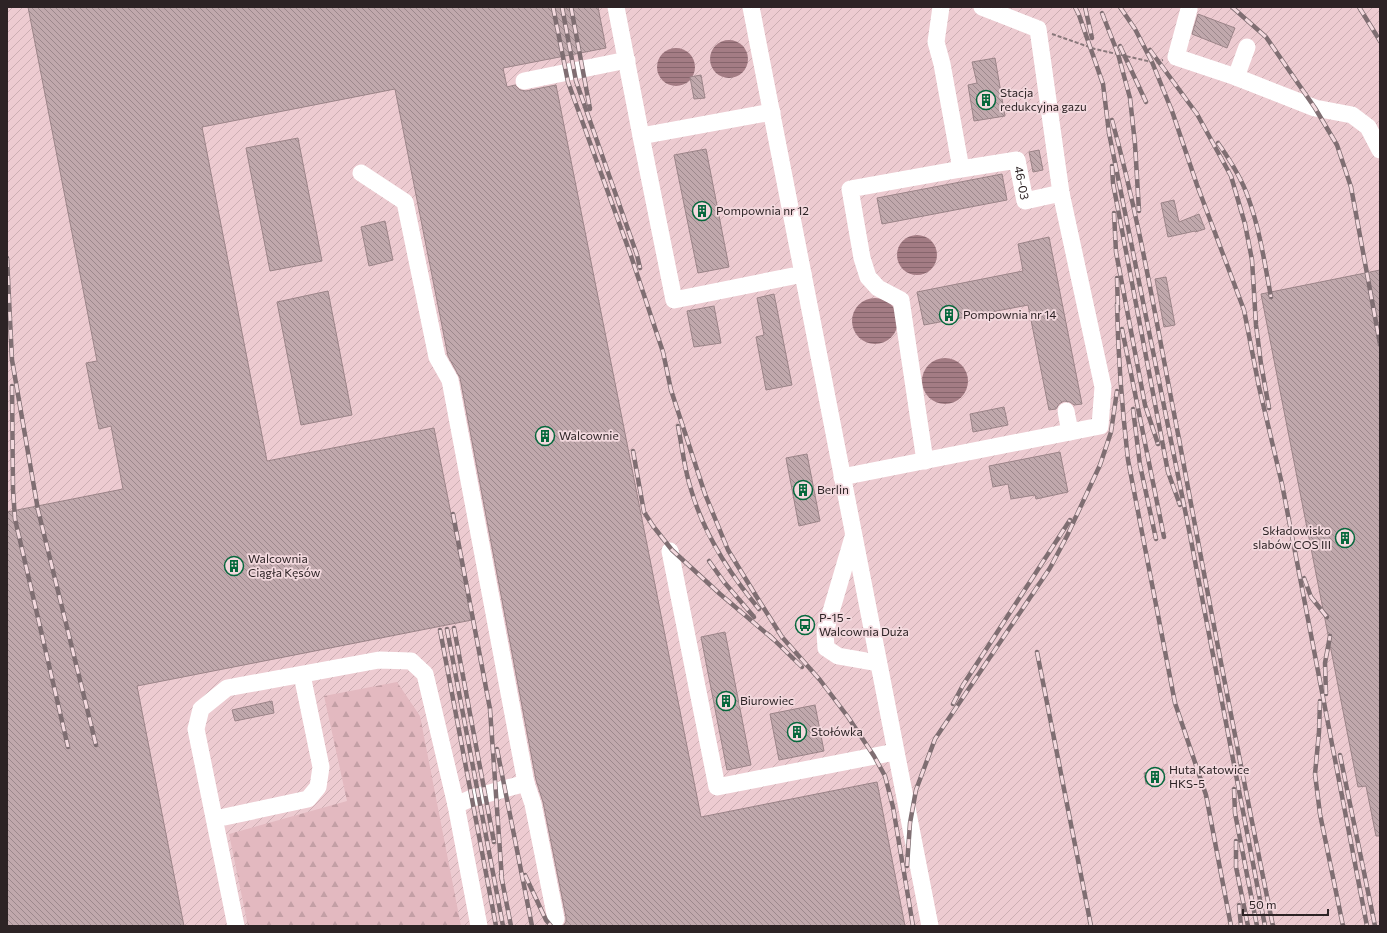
<svg xmlns="http://www.w3.org/2000/svg" width="1387" height="933" viewBox="0 0 1387 933" font-family="Commissioner,sans-serif">
<style>
.industrial{fill:url(#industrial-furrows)}
.forest{fill:url(#forest-firs)}
.water{fill:url(#water-rules)}
.building{fill:url(#building-back-hatch);stroke:#9b8488}
.lines{fill:none;stroke-linecap:round;stroke-linejoin:round}
.path{stroke:#89787b;stroke-width:2;stroke-dasharray:4 2;stroke-linecap:butt}
.minor{stroke:#fff;stroke-width:17}
.rail-casing{stroke:#7f6e72;stroke-width:4.5}
.rail{stroke:#f3d9de;stroke-width:3;stroke-dasharray:9;stroke-linecap:butt}
.labels{text-anchor:middle;stroke-width:3.5;stroke-linejoin:round;paint-order:stroke}
.poi-label{font-size:12px;fill:#2d2325;stroke:#f3d9de;text-anchor:start}
.street-label{font-size:12px;fill:#2d2325;stroke:#f3d9de}
</style>
<defs>
<pattern id="industrial-furrows" width="10" height="10" patternUnits="userSpaceOnUse"><rect width="10" height="10" fill="#edcbd1"/><path d="M-1 1l2-2M0 10L10 0M9 11l2-2" fill="none" stroke="#ccaeb3"/></pattern>
<pattern id="forest-firs" width="22" height="20" patternUnits="userSpaceOnUse"><rect width="22" height="20" fill="#e3b9c0"/><path d="M5 1l3.5 6h-7zM16 11l3.5 6h-7z" fill="#c39fa5"/></pattern>
<pattern id="water-rules" width="6" height="5" patternUnits="userSpaceOnUse"><rect width="6" height="5" fill="#a47c84"/><path d="M0 2.5h6" fill="none" stroke="#86656c"/></pattern>
<pattern id="building-back-hatch" width="6" height="6" patternUnits="userSpaceOnUse"><rect width="6" height="6" fill="#c0a8ac"/><path d="M-1 5l2 2M0 0l6 6M5-1l2 2" fill="none" stroke="#9c888c"/></pattern>
</defs>
<rect width="100%" height="100%" fill="#f3d9de"/>
<rect class="industrial" x="7" y="7" width="1373" height="919"/>
<path class="forest" d="M397 682 420 716 461 926H248L229 834 347 801 324 696Z"/>
<g class="water">
<circle cx="729" cy="59" r="19"/>
<circle cx="676" cy="67" r="19"/>
<circle cx="917" cy="255" r="20"/>
<circle cx="875" cy="321" r="23"/>
<circle cx="945" cy="381" r="23"/>
</g>
<g class="building">
<path d="M28 7H598L606 48 503 68 507 87 515 85 520 90 526 91 556 85 701 817 877 782 905 926H563L566 922V917L543 802 536 780 460 378 448 356 395 89 202 127 267 461 434 428 472 620 137 686 184 926H7V512L123 489 111 426 99 429 86 363 97 361Z"/>
<path d="M1198 14 1235 28 1227 48 1192 34Z"/>
<path d="M995 58 1005 116 974 121 968 85 977 83 972 62Z"/>
<path d="M701 75 705 98 694 99 690 77Z"/>
<path d="M298 138 322 261 270 271 246 148Z"/>
<path d="M706 149 729 267 698 273 674 155Z"/>
<path d="M1039 150 1043 170 1033 172 1029 152Z"/>
<path d="M1002 174 1007 200 882 224 877 198Z"/>
<path d="M1174 200 1179 222 1199 214 1205 229 1195 232V231L1168 237 1161 203Z"/>
<path d="M385 221 393 260 369 266 361 227Z"/>
<path d="M1049 237 1082 404 1074 405 1070 402 1064 401 1059 404 1056 409 1049 410 1028 305 924 325 917 292 1023 271 1018 244Z"/>
<path d="M1380 270V836H1376L1366 786 1358 787 1261 294Z"/>
<path d="M1166 277 1175 325 1164 327 1155 279Z"/>
<path d="M328 291 352 415 301 425 277 302Z"/>
<path d="M774 294 792 385 766 390 756 337 764 335 757 298Z"/>
<path d="M714 306 721 343 694 347 687 311Z"/>
<path d="M1004 407 1008 425 973 432 970 414Z"/>
<path d="M1060 452 1068 492 1036 499 1035 495 1011 499 1008 484 993 487 989 466Z"/>
<path d="M807 454 820 521 799 526 786 458Z"/>
<path d="M725 632 751 765 727 770 701 637Z"/>
<path d="M272 701 274 713 235 721 232 710Z"/>
<path d="M815 705 824 751 779 760 770 714Z"/>
<path d="M1163 769 1165 780 1146 784 1144 773Z"/>
</g>
<g class="lines">
<path class="path" d="M1052 34 1095 49 1152 62 1163 60"/>
<g class="minor">
<path d="M616 7 641 136 772 112"/>
<path d="M751 7 930 926"/>
<path id="s1" d="M941 7 936 42 942 64 961 169 1017 160 1025 201 1061 193 1038 29 982 7"/>
<path d="M1189 9 1176 57 1236 77 1315 108 1352 115 1368 127 1380 150"/>
<path d="M1236 77 1247 47"/>
<path d="M524 81 627 60"/>
<path d="M641 136 674 300 803 274"/>
<path d="M361 173 405 202 437 357 450 380 526 783 533 804 556 919"/>
<path d="M1066 411 1070 432"/>
<path d="M925 461 901 300 878 288 868 277 862 258 850 189 961 169"/>
<path d="M842 477 1100 426 1103 387 1061 193"/>
<path d="M853 537 825 632 826 648 838 656 878 663"/>
<path d="M670 551 717 787 895 752"/>
<path d="M456 805 472 798 526 783"/>
<path d="M215 819 308 799 318 787 321 767 302 675"/>
<path d="M236 926 196 729 201 709 227 688 379 660 411 661 425 674 456 805 479 926"/>
</g>
<g class="rail-casing">
<g id="rail">
<path d="M553 7 568 82 630 253 663 352 671 390 705 494 728 550 758 599 782 637 820 680 848 717 874 756 885 776 893 807 913 926"/>
<path d="M562 7 576 81 637 255 640 268"/>
<path d="M571 7 590 109"/>
<path d="M1075 7 1079 15 1103 84 1109 133 1190 535 1265 926"/>
<path d="M1085 7 1092 38"/>
<path d="M1120 7 1135 29 1152 62 1172 111 1197 185 1244 310 1259 387 1282 484 1367 926"/>
<path d="M1232 7 1266 37 1315 108 1337 145 1351 187 1380 344"/>
<path d="M1359 7 1380 41"/>
<path d="M1102 13 1118 54 1130 98 1135 144 1139 211"/>
<path d="M1120 46 1146 102"/>
<path d="M1150 50 1197 114 1231 176 1245 224 1252 260 1256 325 1261 364 1269 408"/>
<path d="M1112 120C1141 225 1158 333 1179 439 1209 602 1240 764 1273 926"/>
<path d="M1218 143C1230 160 1243 181 1249 200 1260 231 1265 265 1271 297"/>
<path d="M1112 166 1113 183 1168 472 1180 505"/>
<path d="M1114 213 1116 252 1145 405 1158 444"/>
<path d="M7 258 12 360 38 510 96 745"/>
<path d="M1117 278 1118 310"/>
<path d="M1117 304C1118 356 1122 408 1128 460L1175 703 1206 795 1231 926"/>
<path d="M1122 329 1164 537"/>
<path d="M12 386 13 490 15 519 68 747"/>
<path d="M1133 409 1140 465 1156 539"/>
<path d="M678 426C682 446 684 467 690 486 703 533 728 572 759 609"/>
<path d="M633 451 644 512 653 526 672 550 720 594 773 639"/>
<path d="M453 514 490 709 502 880"/>
<path d="M709 561 724 582 754 617"/>
<path d="M1304 578 1311 597 1327 617"/>
<path d="M454 628 494 842"/>
<path d="M447 629 503 926"/>
<path d="M440 630 496 926"/>
<path d="M769 635 802 667"/>
<path d="M1037 652 1091 926"/>
<path d="M1326 694 1325 663 1330 636"/>
<path d="M1320 701 1319 732 1315 774 1320 814 1343 926"/>
<path d="M953 704 963 685 1070 520"/>
<path d="M497 749 532 926"/>
<path d="M1340 755 1375 926"/>
<path d="M1234 789 1235 813 1257 926"/>
<path d="M1236 841V867L1248 926"/>
<path d="M907 866 910 823 916 790 935 739 1050 568 1067 536 1100 465 1111 432 1117 391"/>
<path d="M501 875 511 926"/>
<path d="M525 875 546 920 551 926"/>
<path d="M1239 905 1241 926"/>
</g>
</g>
<use href="#rail" class="rail"/>
</g>
<defs>
<g id="building-ring" transform="scale(1)"><circle r="9.5" fill="#f3d9de" stroke="#05683c" stroke-width="1.5"/><path d="M-4-6H4V6H1V3H-1V6H-4ZM-2.5-4.3h1.7v1.8h-1.7ZM.8-4.3h1.7v1.8H.8ZM-2.5-1h1.7V.8h-1.7ZM.8-1h1.7V.8H.8Z" fill="#05683c"/></g>
<g id="bus-ring" transform="scale(1)"><circle r="9.5" fill="#f3d9de" stroke="#05683c" stroke-width="1.5"/><path d="M-5-6H5V4H4V6H2V4H-2V6H-4V4H-5ZM-3.5-4V0h7V-4ZM-3.5 1.2v1.5H-2V1.2ZM2 1.2v1.5H3.5V1.2Z" fill="#05683c"/></g>
</defs>
<g fill-rule="evenodd">
<use href="#building-ring" x="986" y="100"/>
<use href="#building-ring" x="702" y="211"/>
<use href="#building-ring" x="949" y="315"/>
<use href="#building-ring" x="545" y="436"/>
<use href="#building-ring" x="803" y="490"/>
<use href="#building-ring" x="1345" y="538"/>
<use href="#building-ring" x="234" y="566"/>
<use href="#bus-ring" x="805" y="625"/>
<use href="#building-ring" x="726" y="701"/>
<use href="#building-ring" x="797" y="732"/>
<use href="#building-ring" x="1155" y="777"/>
</g>
<g class="labels">
<g class="poi-label">
<text x="1000" y="97">Stacja<tspan x="1000" dy="14">redukcyjna gazu</tspan></text>
<text x="716" y="215">Pompownia nr 12</text>
<text x="963" y="319">Pompownia nr 14</text>
<text x="559" y="440">Walcownie</text>
<text x="817" y="494">Berlin</text>
<text x="1331" y="535" text-anchor="end">Składowisko<tspan x="1331" dy="14">slabów COS III</tspan></text>
<text x="248" y="563">Walcownia<tspan x="248" dy="14">Ciągła Kęsów</tspan></text>
<text x="819" y="622">P-15 -<tspan x="819" dy="14">Walcownia Duża</tspan></text>
<text x="740" y="705">Biurowiec</text>
<text x="811" y="736">Stołówka</text>
<text x="1169" y="774">Huta Katowice<tspan x="1169" dy="14">HKS-5</tspan></text>
</g>
<g class="street-label">
<text dy="4" stroke="none"><textPath href="#s1" startOffset="245">46-03</textPath></text>
</g>
</g>
<rect width="1387" height="933" fill="none" stroke="#2d2325" stroke-width="16"/>
<path d="M1243 909v6h85v-6" fill="none" stroke="#2d2325" stroke-width="2"/>
<text x="1249" y="909" font-size="12" fill="#2d2325" stroke="#f3d9de" stroke-width="3" paint-order="stroke">50 m</text>
</svg>
